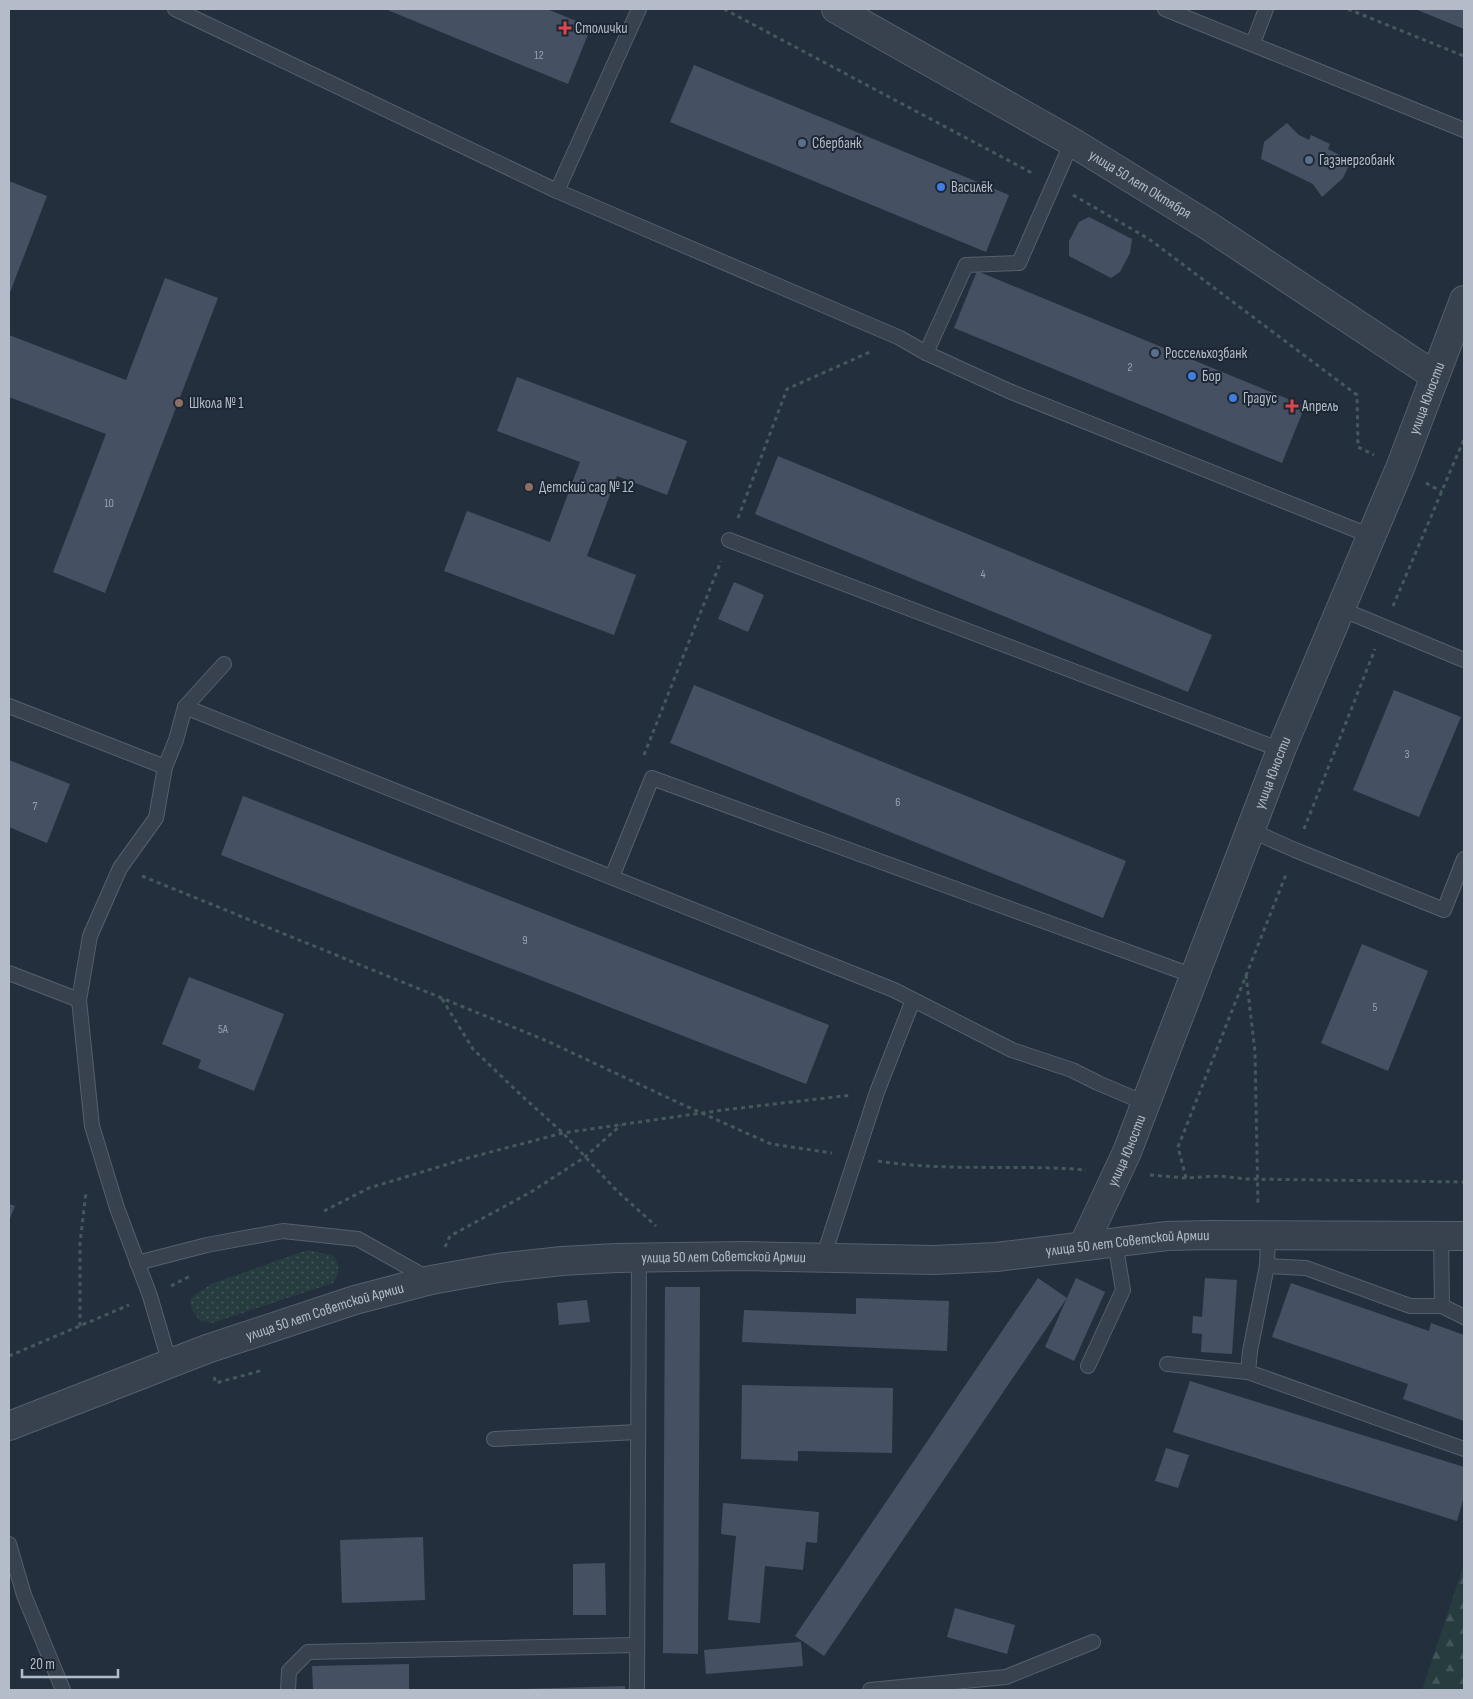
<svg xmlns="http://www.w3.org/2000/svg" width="1473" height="1699" viewBox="0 0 1473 1699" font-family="'Sofia Sans Condensed',sans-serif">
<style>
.grass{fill:url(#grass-dots)}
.forest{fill:url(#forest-firs)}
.building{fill:#455162}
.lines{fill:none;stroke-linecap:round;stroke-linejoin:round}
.service-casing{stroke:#565f6c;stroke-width:16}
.tertiary-casing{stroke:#565f6c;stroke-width:30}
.path{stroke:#44595c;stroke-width:3;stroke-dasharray:4 4;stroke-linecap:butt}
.service{stroke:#38414e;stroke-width:14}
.tertiary{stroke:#38414e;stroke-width:28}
.health-dot{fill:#e0444e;stroke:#1d2633;stroke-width:2}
.service-dot{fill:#5c6f8a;stroke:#1d2633;stroke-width:2}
.shop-dot{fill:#3f7fe0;stroke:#1d2633;stroke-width:2}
.education-dot{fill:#8d6e63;stroke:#1d2633;stroke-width:2}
.labels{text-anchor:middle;stroke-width:4;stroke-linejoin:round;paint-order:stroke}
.number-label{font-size:12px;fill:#98a1af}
.poi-label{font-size:15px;fill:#b4bcc9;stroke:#1d2633;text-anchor:start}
.street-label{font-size:15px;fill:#b4bcc9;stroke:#1d2633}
</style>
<defs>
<pattern id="grass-dots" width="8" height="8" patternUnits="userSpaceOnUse" patternTransform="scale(1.25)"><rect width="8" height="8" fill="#263c3f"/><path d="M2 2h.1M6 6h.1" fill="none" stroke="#435659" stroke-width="1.8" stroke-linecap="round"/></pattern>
<pattern id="forest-firs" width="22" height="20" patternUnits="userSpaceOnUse" patternTransform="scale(1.25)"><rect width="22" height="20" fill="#263c3f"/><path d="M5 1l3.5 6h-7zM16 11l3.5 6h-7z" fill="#435659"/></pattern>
</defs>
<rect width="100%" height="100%" fill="#242f3e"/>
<path class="grass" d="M308 1250 334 1256C339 1267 341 1273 333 1283L212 1323 200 1321 192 1310 190 1299 211 1284Z"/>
<path class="forest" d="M1464 1564V1690H1422Z"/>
<g class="building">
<path d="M385 9H547L591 27 568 84Z"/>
<path d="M1415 9H1464V29Z"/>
<path d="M694 65 1009 195 986 252 670 122Z"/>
<path d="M1287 123 1299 135 1309 140 1311 135 1330 144 1328 149 1351 161 1343 178 1322 197 1313 184 1261 159 1264 142Z"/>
<path d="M9 181 47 196 9 295Z"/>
<path d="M1089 217 1132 239 1130 253 1120 272 1111 278 1069 256V241L1079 222Z"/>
<path d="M977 271 1305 406 1282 463 954 328Z"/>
<path d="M165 278 218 298 105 593 53 572 106 434 9 397V335L126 380Z"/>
<path d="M517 377 687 441 667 495 617 476 587 556 636 575 614 635 444 571 467 511 550 542 580 462 497 431Z"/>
<path d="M778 456 1212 635 1188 692 755 514Z"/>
<path d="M734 582 764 595 748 632 718 619Z"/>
<path d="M694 685 1126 861 1103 918 670 743Z"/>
<path d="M1394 690 1461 717 1419 817 1353 790Z"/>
<path d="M9 760 70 784 47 843 9 827Z"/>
<path d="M243 796 829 1025 806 1084 221 855Z"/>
<path d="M1362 944 1428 971 1388 1071 1321 1043Z"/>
<path d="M189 977 284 1014 254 1091 198 1068 201 1060 162 1044Z"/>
<path d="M9 1204 15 1206 9 1221Z"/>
<path d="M1038 1278 1067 1298 1076 1278 1105 1292 1074 1361 1045 1347 1067 1298 824 1656 795 1636Z"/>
<path d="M1205 1278 1237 1280 1232 1354 1201 1352 1202 1334 1192 1333 1193 1316 1202 1317Z"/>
<path d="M1291 1283 1429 1331 1431 1323 1464 1335V1421L1403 1399 1408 1384 1272 1337Z"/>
<path d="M665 1287H700L698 1654 663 1653Z"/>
<path d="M856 1298 949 1301 947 1351 742 1342 744 1310 856 1314Z"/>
<path d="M587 1300 590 1322 559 1325 557 1303Z"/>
<path d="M1190 1381 1464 1467V1497L1457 1521 1173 1432Z"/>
<path d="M742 1385 893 1388 892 1453 798 1451V1461L741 1459Z"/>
<path d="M1166 1448 1189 1455 1178 1488 1155 1481Z"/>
<path d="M723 1503 819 1512 817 1543 806 1542 803 1570 765 1566 760 1623 728 1620 736 1536 721 1534Z"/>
<path d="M423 1537 425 1600 342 1603 340 1540Z"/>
<path d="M605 1563 606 1615H573V1564Z"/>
<path d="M955 1608 1015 1625 1007 1654 947 1637Z"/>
<path d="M801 1642 803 1666 706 1674 704 1650Z"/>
<path d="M409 1664V1690H313L312 1666Z"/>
<path d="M625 1686V1690H521V1689Z"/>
</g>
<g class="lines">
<g class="service-casing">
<g id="service">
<path d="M175 9 557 191 900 338 926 353 1009 391 1371 536"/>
<path d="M1165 9 1464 130"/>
<path d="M1253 43 1266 9"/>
<path d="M557 191 639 9"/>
<path d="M926 353 966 265 1019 263 1072 142"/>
<path d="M729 540 1281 750"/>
<path d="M1341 609 1464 660"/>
<path d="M9 706 165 767"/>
<path d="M185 707 894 990 1012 1050 1072 1070 1098 1083 1145 1103"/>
<path d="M1250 830 1295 850 1444 910 1464 859"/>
<path d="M612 877 652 778 1194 976"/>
<path d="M9 973 79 1000"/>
<path d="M1268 1235 1267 1266 1250 1351 1248 1372 1464 1449"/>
<path d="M823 1258 877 1092 913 1000"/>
<path d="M137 1263 207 1245 283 1231 358 1239 431 1280"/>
<path d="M1267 1266 1306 1268 1410 1306H1442L1441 1236"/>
<path d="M1442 1306 1464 1317"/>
<path d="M170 1364 150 1296 117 1208 92 1126 79 1000 90 936 120 868 156 818 165 767 176 740 185 707 224 664"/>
<path d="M1167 1364 1248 1372"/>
<path d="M1088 1366 1123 1290 1115 1242"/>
<path d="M494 1439 638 1432"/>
<path d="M9 1544 24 1595 63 1690"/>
<path d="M288 1690 289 1671 308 1652 637 1645"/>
<path d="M637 1690 639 1258"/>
<path d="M870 1690 1006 1677 1093 1642"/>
</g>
</g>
<g class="tertiary-casing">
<g id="tertiary">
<path id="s1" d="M836 9 1072 142 1207 225 1435 376"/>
<path id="s2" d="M1083 1246 1127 1152 1281 750 1400 468 1464 300"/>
<path id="s3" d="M9 1426 207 1349 355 1300 431 1280 498 1268 562 1261 616 1258 744 1256 934 1260 996 1257 1167 1236 1210 1235 1464 1236"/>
</g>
</g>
<g class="path">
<path d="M724 9 1032 173"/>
<path d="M1348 9 1464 56"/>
<path d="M1073 195 1149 239 1357 395 1358 447 1374 455"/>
<path d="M1426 483 1442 492"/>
<path d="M738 518 787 389 870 352"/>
<path d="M1393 606 1464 439"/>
<path d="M644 755 721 561"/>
<path d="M1304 829 1375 649"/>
<path d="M142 876 547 1041 677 1102 771 1144 832 1153"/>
<path d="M1246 975 1255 1052 1258 1206"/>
<path d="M442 999 473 1049 522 1096 563 1133 617 1191 656 1226"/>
<path d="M878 1161C947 1172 1017 1164 1086 1170"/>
<path d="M1150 1175 1186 1178 1219 1176 1247 1179 1464 1182"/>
<path d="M1186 1178 1178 1147 1287 872"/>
<path d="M324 1211 369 1188 468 1158 563 1133 723 1110 852 1095"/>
<path d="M445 1247 450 1236 531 1192 585 1157 621 1125"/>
<path d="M171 1286 192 1275"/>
<path d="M80 1326V1243L86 1192"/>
<path d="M9 1356 129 1305"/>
<path d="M214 1377 216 1383 263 1370"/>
</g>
<use href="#service" class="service"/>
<use href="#tertiary" class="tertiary"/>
</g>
<g class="health-dot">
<path d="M562.5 20.5h5v5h5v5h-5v5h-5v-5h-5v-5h5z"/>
<path d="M1289.5 398.5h5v5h5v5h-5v5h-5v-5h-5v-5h5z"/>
</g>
<g class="service-dot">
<circle cx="802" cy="143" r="5"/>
<circle cx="1309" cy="160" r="5"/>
<circle cx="1155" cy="353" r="5"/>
</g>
<g class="shop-dot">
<circle cx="941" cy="187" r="5"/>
<circle cx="1192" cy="376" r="5"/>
<circle cx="1233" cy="398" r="5"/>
</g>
<g class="education-dot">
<circle cx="179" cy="403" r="5"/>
<circle cx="529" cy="487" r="5"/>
</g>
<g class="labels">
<g class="number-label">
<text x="539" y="59">12</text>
<text x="1130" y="371">2</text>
<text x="109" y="507">10</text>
<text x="983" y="578">4</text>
<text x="1407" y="758">3</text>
<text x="898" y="806">6</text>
<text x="35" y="810">7</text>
<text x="525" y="944">9</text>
<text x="1375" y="1011">5</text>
<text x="223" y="1033">5А</text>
</g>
<g class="poi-label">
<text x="575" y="33">Столички</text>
<text x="812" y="148">Сбербанк</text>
<text x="1319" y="165">Газэнергобанк</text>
<text x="951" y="192">Василёк</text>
<text x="1165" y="358">Россельхозбанк</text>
<text x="1202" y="381">Бор</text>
<text x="1243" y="403">Градус</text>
<text x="189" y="408">Школа № 1</text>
<text x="1302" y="411">Апрель</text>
<text x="539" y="492">Детский сад № 12</text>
</g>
<g class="street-label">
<text dy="5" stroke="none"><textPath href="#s1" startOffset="351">улица 50 лет Октября</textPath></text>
<text dy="5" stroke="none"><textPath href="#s2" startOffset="915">улица Юности</textPath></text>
<text dy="5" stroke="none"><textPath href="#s2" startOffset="510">улица Юности</textPath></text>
<text dy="5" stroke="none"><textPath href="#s2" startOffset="105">улица Юности</textPath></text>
<text dy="5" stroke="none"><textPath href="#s3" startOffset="1146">улица 50 лет Советской Армии</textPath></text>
<text dy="5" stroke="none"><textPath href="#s3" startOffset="741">улица 50 лет Советской Армии</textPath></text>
<text dy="5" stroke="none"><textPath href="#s3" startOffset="336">улица 50 лет Советской Армии</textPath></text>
</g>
</g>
<rect width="1473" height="1699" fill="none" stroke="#b4bcc9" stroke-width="20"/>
<path d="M22 1669v8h96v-8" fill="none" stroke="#b4bcc9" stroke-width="2.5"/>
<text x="30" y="1669" font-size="15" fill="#b4bcc9" stroke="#1d2633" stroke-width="4" paint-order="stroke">20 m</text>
</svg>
